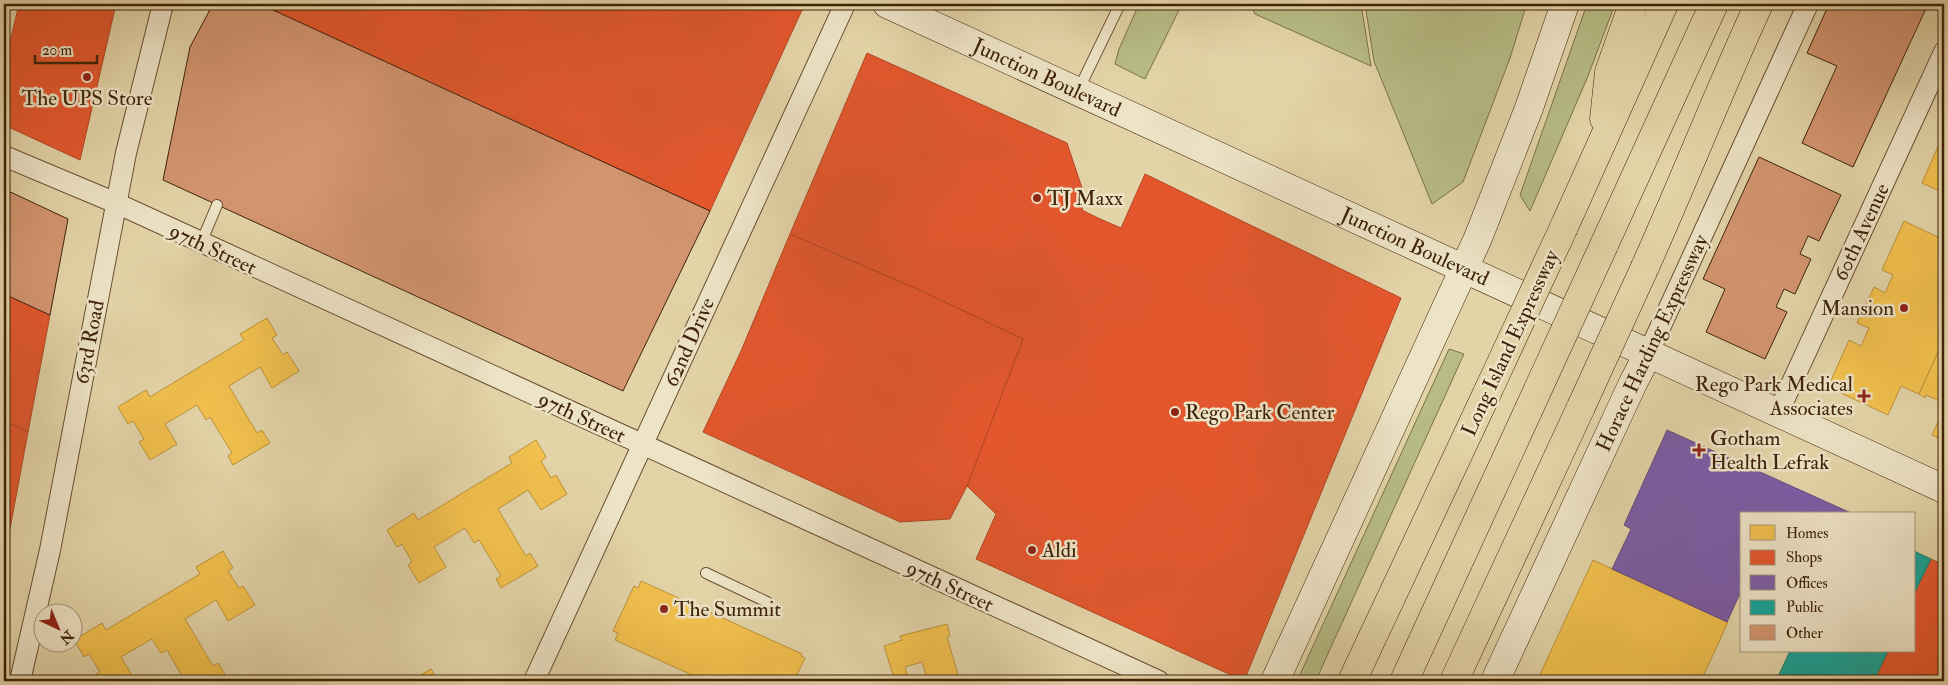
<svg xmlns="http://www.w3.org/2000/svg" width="1948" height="685" viewBox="0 0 1948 685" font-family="'IM FELL Double Pica',serif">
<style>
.green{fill:#b7bc85;stroke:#7b7047}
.homes{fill:#f2c14e;stroke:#bc9239}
.shops{fill:#e4572e;stroke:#b24723}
.offices{fill:#7b5ea7;stroke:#694c78}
.public{fill:#17a398;stroke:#237d6d}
.building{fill:#d39570;stroke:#3f2309}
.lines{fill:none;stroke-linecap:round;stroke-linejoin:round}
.lane-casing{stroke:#684f31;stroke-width:12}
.street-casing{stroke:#684f31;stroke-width:22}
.secondary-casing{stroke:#3f2309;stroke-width:29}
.highway-casing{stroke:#3f2309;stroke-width:29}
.lane{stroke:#ede3c6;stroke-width:10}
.street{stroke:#ede3c6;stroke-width:20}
.secondary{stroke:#ede3c6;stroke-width:28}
.highway{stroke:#e3d4a8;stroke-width:28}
.highway-bridge-casing{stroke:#3f2309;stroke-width:29;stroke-linecap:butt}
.highway-bridge{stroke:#e3d4a8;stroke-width:28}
.poi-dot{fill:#8f2418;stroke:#ede3c6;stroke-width:2}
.labels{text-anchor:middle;stroke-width:5;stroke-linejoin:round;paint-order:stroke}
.street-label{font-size:21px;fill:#3f2309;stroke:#ede3c6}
.poi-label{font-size:21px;fill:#3f2309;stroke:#ede3c6;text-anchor:start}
</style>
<rect width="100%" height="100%" fill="#e3d4a8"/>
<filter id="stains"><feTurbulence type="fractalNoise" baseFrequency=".004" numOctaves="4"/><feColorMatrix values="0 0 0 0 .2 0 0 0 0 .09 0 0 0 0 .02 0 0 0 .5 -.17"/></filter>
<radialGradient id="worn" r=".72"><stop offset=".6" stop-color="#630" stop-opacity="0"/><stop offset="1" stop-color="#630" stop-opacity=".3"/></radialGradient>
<g class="green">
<path d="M1139 4H1182L1145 79 1115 64 1119 49Z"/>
<path d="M1250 4H1361L1371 66 1255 14Z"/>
<path d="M1365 4H1521L1526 6 1510 58 1463 182 1432 204 1374 61Z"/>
<path d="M1587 4H1615L1588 76 1530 211 1520 195Z"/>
<path d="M1449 349 1464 354 1326 658 1316 681H1297Z"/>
</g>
<g class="homes">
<path d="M1943 135 1944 136V193L1922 183Z"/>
<path d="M1904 221 1944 240V339L1919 394 1901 386 1888 415 1828 387 1849 340 1861 346 1869 328 1857 323 1874 287 1885 293 1893 275 1882 270Z"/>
<path d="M267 318 277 335 272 338 283 355 287 352 299 371 272 388 260 367 229 386 257 433 262 430 270 443 233 465 228 456 232 453 210 417 206 420 197 405 165 424 177 444 150 460 139 442 144 439 133 421 128 424 118 407 146 390 150 397 244 340 240 334Z"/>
<path d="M1944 339V403L1926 395 1925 398 1919 394Z"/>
<path d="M1944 409V441L1932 435Z"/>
<path d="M536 440 546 457 541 461 551 478 556 475 567 494 541 510 528 490 498 509 526 556 530 553 538 566 501 588 496 579 501 576 479 540 474 543 465 528 434 547 446 567 419 583 408 565 412 562 402 544 397 547 387 530 414 513 418 520 512 463 509 457Z"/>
<path d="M223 551 233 568 228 571 239 588 243 586 255 605 228 621 216 600 185 619 213 666 218 663 226 676 217 681H185L167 650 161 653 152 639 121 657 133 677 127 681H99L95 675 100 672 89 654 84 657 74 640 102 623 106 630 200 574 196 567Z"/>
<path d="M1593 560 1728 622 1701 681H1537Z"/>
<path d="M641 581 802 654 801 656 805 658 794 681H705L615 640 618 633 613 631 634 586 638 588Z"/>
<path d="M947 624 950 636 947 637 960 681H928L922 662 905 667 907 674 894 678 884 646 902 640 900 636Z"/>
<path d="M431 669 439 681H410Z"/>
<path d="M1042 675 1055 681H1039Z"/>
</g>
<g class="shops">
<path d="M19 4H116L80 160 4 125V68Z"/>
<path d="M260 4H788L802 10 710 211Z"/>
<path d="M867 53 1067 143 1084 194 1082 210 1098 218 1121 228 1145 174 1401 298 1244 681 976 559 996 514 967 486 1023 339 917 289 790 234Z"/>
<path d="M790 234 917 289 1023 339 967 486 950 519 900 522 703 432 741 351Z"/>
<path d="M4 294 50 315 28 432 4 421Z"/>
<path d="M4 421 28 432 4 561Z"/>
<path d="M1931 559 1944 565V681H1874L1888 651H1914V594Z"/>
</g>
<path class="offices" d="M1667 430 1851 513V514H1742V589L1727 622 1612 569 1631 529 1624 525Z"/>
<g class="public">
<path d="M1914 551 1931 559 1914 594Z"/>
<path d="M1790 651H1888L1874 681H1776Z"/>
</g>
<g class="building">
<path d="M213 4H260L710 211 623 391 163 180 190 47Z"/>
<path d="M1829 4H1928L1853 167 1802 143 1837 66 1807 53Z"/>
<path d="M1759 157 1841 195 1819 241 1808 236 1800 254 1811 259 1795 294 1784 289 1776 307 1787 312 1765 359 1706 332 1725 289 1703 279Z"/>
<path d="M4 189 68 219 50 315 4 294Z"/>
</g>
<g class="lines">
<g class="lane-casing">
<g id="lane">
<path d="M1078 91 1120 4"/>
<path d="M201 243 217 205"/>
<path d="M706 573 767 602"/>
</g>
</g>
<g class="street-casing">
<g id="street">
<path d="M4 156 116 203 1159 681"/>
<path d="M1648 354 1808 4"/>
<path d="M1778 413 1944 52"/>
<path d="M20 681 50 550 126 153 163 4"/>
<path d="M534 681 845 4"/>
</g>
</g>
<g class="secondary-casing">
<g id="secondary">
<path id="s1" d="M887 4 1944 489"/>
<path d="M1275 681 1478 238 1529 108 1565 4"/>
<path d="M1495 681 1633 383 1648 354"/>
</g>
</g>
<g class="highway-casing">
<g id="highway">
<path d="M1604 119 1609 72 1633 4"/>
<path d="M1564 227 1664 4"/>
<path d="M1604 245 1714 4"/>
<path d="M1645 267C1684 180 1719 91 1759 4"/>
<path d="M1352 681 1488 391"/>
<path d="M1404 681 1528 411"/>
<path d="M1454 681 1581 407"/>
</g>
</g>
<use href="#lane" class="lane"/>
<use href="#street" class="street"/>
<use href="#secondary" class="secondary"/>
<use href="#highway" class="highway"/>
<g class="highway-bridge-casing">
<g id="highway-bridge">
<path d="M1488 391 1564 227"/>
<path d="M1581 407 1645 267"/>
<path d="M1528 411 1604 245"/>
</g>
</g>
<use href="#highway-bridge" class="highway-bridge"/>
</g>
<g class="poi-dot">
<circle cx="87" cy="77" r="5"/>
<circle cx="1037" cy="198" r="5"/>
<circle cx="1904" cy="308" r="5"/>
<path d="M1861.5 388.5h5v5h5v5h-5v5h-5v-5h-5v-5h5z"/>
<circle cx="1175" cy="412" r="5"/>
<path d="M1696.5 442.5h5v5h5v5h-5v5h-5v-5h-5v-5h5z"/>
<circle cx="1032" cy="550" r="5"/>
<circle cx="664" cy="609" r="5"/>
</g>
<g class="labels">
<g class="street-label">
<text dy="7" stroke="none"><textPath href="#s1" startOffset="176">Junction Boulevard</textPath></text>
<text transform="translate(1861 232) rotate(-65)" y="7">60th Avenue</text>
<text dy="7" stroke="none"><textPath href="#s1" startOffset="581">Junction Boulevard</textPath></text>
<text transform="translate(213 249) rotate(25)" y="7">97th Street</text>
<text transform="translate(89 342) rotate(-79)" y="7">63rd Road</text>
<text transform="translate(689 342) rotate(-66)" y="7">62nd Drive</text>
<text transform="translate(1510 343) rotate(-65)" y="7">Long Island Expressway</text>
<text transform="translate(1652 343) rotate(-65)" y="7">Horace Harding Expressway</text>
<text transform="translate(582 417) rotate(25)" y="7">97th Street</text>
<text transform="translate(950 586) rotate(25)" y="7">97th Street</text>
</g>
<g class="poi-label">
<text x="87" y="105" text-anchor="middle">The UPS Store</text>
<text x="1047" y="205">TJ Maxx</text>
<text x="1894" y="315" text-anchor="end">Mansion</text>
<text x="1853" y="391" text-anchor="end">Rego Park Medical<tspan x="1853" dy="24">Associates</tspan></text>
<text x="1185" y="419">Rego Park Center</text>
<text x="1710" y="445">Gotham<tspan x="1710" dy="24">Health Lefrak</tspan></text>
<text x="1042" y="557">Aldi</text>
<text x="674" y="616">The Summit</text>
</g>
</g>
<rect width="1948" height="685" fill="none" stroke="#e3d4a8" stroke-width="20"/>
<rect x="5" y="5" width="1938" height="675" fill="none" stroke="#3f2309" stroke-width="2.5"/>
<rect x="10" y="10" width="1928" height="665" fill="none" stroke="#3f2309"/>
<rect x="1740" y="512" width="175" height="140" fill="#ede3c6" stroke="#a7967a"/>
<rect x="1750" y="525" width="25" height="15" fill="#f2c14e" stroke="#a7967a"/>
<text x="1786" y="538" font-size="15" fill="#3f2309">Homes</text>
<rect x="1750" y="550" width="25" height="15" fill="#e4572e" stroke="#a7967a"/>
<text x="1786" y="562" font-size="15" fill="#3f2309">Shops</text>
<rect x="1750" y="575" width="25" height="15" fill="#7b5ea7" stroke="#a7967a"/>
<text x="1786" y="588" font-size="15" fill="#3f2309">Offices</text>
<rect x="1750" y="600" width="25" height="15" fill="#17a398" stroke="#a7967a"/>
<text x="1786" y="612" font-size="15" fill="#3f2309">Public</text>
<rect x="1750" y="625" width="25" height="15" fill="#d39570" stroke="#a7967a"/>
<text x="1786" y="638" font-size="15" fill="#3f2309">Other</text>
<g transform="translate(58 628) rotate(136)"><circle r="24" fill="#ede3c6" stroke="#a7967a"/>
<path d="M0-4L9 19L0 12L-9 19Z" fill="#8f2418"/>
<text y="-8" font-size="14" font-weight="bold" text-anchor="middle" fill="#3f2309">N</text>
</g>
<path d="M35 55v8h62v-8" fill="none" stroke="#3f2309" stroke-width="2.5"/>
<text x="42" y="55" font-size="15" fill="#3f2309" stroke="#ede3c6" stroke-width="4" paint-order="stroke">20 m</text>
<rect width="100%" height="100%" filter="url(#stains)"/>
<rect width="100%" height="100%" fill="url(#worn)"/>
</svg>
